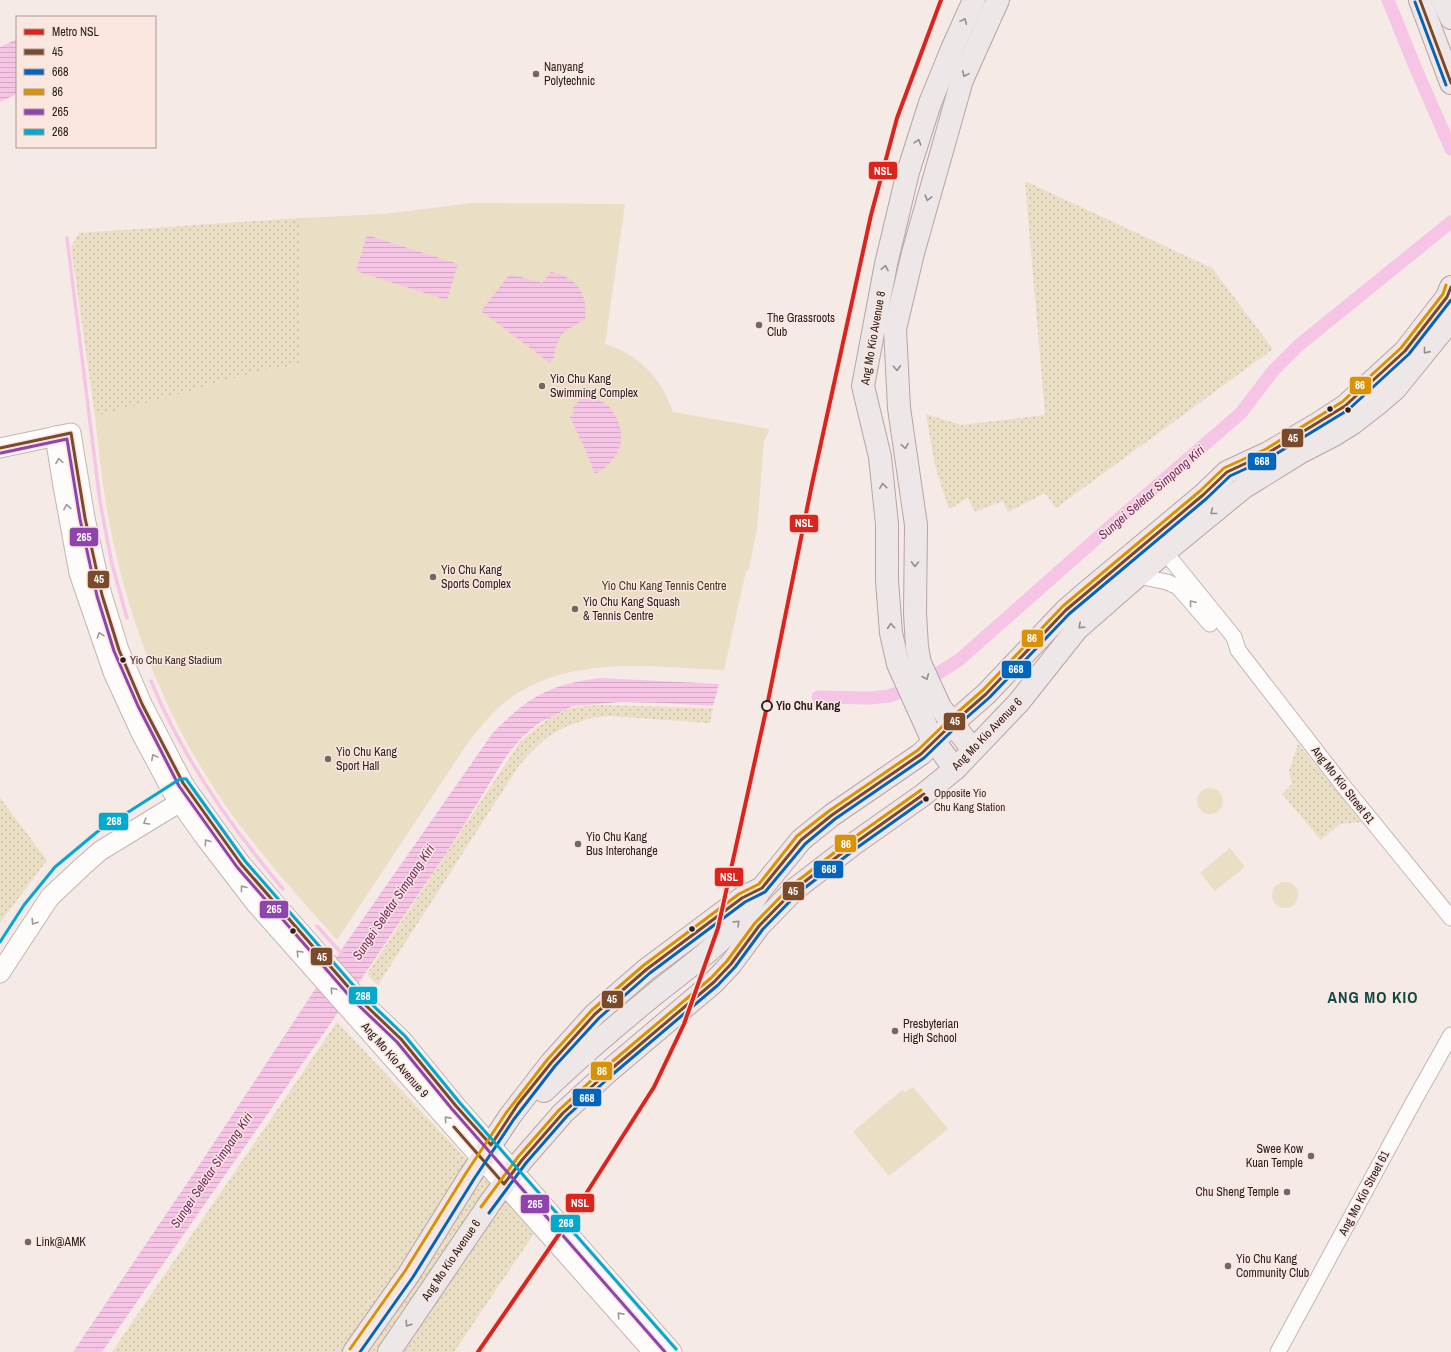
<svg xmlns="http://www.w3.org/2000/svg" width="1451" height="1352" viewBox="0 0 1451 1352" font-family="'Archivo Narrow',sans-serif">
<style>
.grass{fill:url(#grass-dots)}
.park{fill:#eadec4}
.water{fill:url(#water-rules)}
.lines{fill:none;stroke-linecap:round;stroke-linejoin:round}
.stream{stroke:#f6c5e5;stroke-width:3.5}
.canal{stroke:#f6c5e5;stroke-width:13}
.minor-casing{stroke:#c0b6b3;stroke-width:17}
.tertiary-casing{stroke:#c0b6b3;stroke-width:21}
.primary-casing{stroke:#b6a5a6;stroke-width:24}
.minor{stroke:#fefcfb;stroke-width:15}
.tertiary{stroke:#fefcfb;stroke-width:19}
.primary{stroke:#eee7e7;stroke-width:22}
.bus-1-casing{stroke:#fce6e0;stroke-width:6}
.bus-2-casing{stroke:#fce6e0;stroke-width:6}
.bus-3-casing{stroke:#fce6e0;stroke-width:6}
.bus-4-casing{stroke:#fce6e0;stroke-width:6}
.bus-5-casing{stroke:#fce6e0;stroke-width:6}
.bus-1{stroke:#7a4b2a;stroke-width:3}
.bus-2{stroke:#0065bd;stroke-width:3}
.bus-3{stroke:#d89205;stroke-width:3}
.bus-4{stroke:#8e44ad;stroke-width:3}
.bus-5{stroke:#00a9ce;stroke-width:3}
.metro-1-casing{stroke:#fce6e0;stroke-width:7}
.metro-1{stroke:#dc241f;stroke-width:4}
.oneway{stroke:#958e8d}
.oneway2{stroke:#9e9998}
.poi-dot{fill:#716765;stroke:#fce6e0;stroke-width:1.5}
.bus-dot{fill:#29211f;stroke:#fce6e0;stroke-width:1.5}
.stop-dot{fill:#fce6e0;stroke:#29211f;stroke-width:2}
.labels{text-anchor:middle;stroke-width:3;stroke-linejoin:round;paint-order:stroke}
.bus-label{font-size:11px;fill:#29211f;stroke:#fce6e0;text-anchor:start}
.poi-label{font-size:12px;fill:#29211f;stroke:#fce6e0;text-anchor:start}
.street-label{font-size:12px;fill:#29211f;stroke:#fce6e0}
.park-label{font-size:12px;fill:#403817;stroke:#fce6e0}
.stop-label{font-size:12px;font-weight:bold;fill:#29211f;stroke:#fce6e0;text-anchor:start}
.water-label{font-size:13px;font-style:italic;fill:#742b65;stroke:#fce6e0}
.district-label{font-size:16px;font-weight:bold;letter-spacing:1px;fill:#0d4a43;stroke:#fce6e0}
.line-badge{stroke:#fce6e0;stroke-width:1.5}
.badge-label{font-size:11px;text-anchor:middle;font-weight:bold;fill:#fff}
</style>
<defs>
<pattern id="grass-dots" width="8" height="8" patternUnits="userSpaceOnUse"><rect width="8" height="8" fill="#eadec4"/><path d="M2 2h.1M6 6h.1" fill="none" stroke="#c9bea8" stroke-width="1.8" stroke-linecap="round"/></pattern>
<pattern id="water-rules" width="6" height="5" patternUnits="userSpaceOnUse"><rect width="6" height="5" fill="#f6c5e5"/><path d="M0 2.5h6" fill="none" stroke="#d3a9c4"/></pattern>
</defs>
<rect width="100%" height="100%" fill="#f6eae6"/>
<g class="grass">
<path d="M1025 181 1212 268 1273 349 1056 508 1045 493 1008 512 1003 501 975 512 968 498 949 509 935 466 926 414 961 425 1045 415Z"/>
<path d="M301 218 300 365C265 369 232 378 198 389 164 399 129 407 95 416L71 247 79 233Z"/>
<path d="M600 705 713 708 710 723 609 716 591 718 567 726 546 738 528 755 518 767 378 985 367 974 520 742C535 728 552 714 572 708 581 706 591 706 600 705Z"/>
<path d="M1298 744 1362 822 1340 824 1321 840 1282 794 1292 784 1289 771Z"/>
<path d="M0 798 47 860 0 923Z"/>
<path d="M337 1022 535 1232 454 1352H112Z"/>
</g>
<g class="park">
<path d="M472 203 625 204 605 344C639 354 662 379 673 412L770 429 764 441 757 529 749 569 746 571 724 670C653 667 571 654 509 699 492 711 480 728 467 744L337 940C302 901 267 862 236 820 178 741 138 649 116 554 105 509 100 462 95 416L198 389 255 372 300 365 301 218 384 214Z"/>
<circle cx="1210" cy="801" r="13"/>
<path d="M1230 848 1245 867 1215 891 1200 873Z"/>
<circle cx="1285" cy="895" r="13"/>
<path d="M913 1087 948 1129 889 1176 853 1132 902 1090 905 1092Z"/>
</g>
<g class="water">
<path d="M17 39V94L0 102V47Z"/>
<path d="M367 235 458 264 447 300 356 271Z"/>
<path d="M551 272C577 277 588 293 585 319L564 332 559 339 555 349 554 358 550 363 481 311 510 274 542 283Z"/>
<path d="M582 396C590 398 599 399 606 404 621 416 627 443 614 458 609 465 602 470 595 474L584 447 570 417 575 411 573 408Z"/>
<path d="M601 678 719 684 713 706 664 703 621 702 573 706 539 723 522 737 507 755 451 846 360 981 102 1352H73L200 1164 337 956 492 734C510 715 532 695 558 687 572 682 586 680 601 678Z"/>
</g>
<g class="lines">
<g class="stream">
<path d="M67 238 100 502 112 564 127 618"/>
<path d="M1408 256 1416 255"/>
<path d="M151 681C182 757 230 826 283 889"/>
<path d="M317 926 343 955"/>
</g>
<g class="canal">
<path d="M1388 0 1416 69 1451 149"/>
<path d="M818 697 870 698 889 696 920 685 959 660 1130 509 1241 413 1273 371 1299 345 1451 222"/>
</g>
<g class="minor-casing">
<g id="minor">
<path d="M1165 552 1234 637 1238 650 1341 783 1451 918"/>
<path d="M1138 576 1167 582 1178 587 1210 624"/>
<path d="M1278 1352 1415 1099 1451 1035"/>
</g>
</g>
<g class="tertiary-casing">
<g id="tertiary">
<path d="M55 436 63 486 79 573 113 672 141 733 172 791 203 835 256 904 653 1352"/>
<path d="M0 448 71 433 85 518 102 595 119 650 142 704 183 783 191 795 241 864 286 916 357 997 401 1039 456 1106 672 1352"/>
<path d="M0 973 50 897 83 866 100 851 190 796"/>
</g>
</g>
<g class="primary-casing">
<g id="primary">
<path d="M1420 0 1451 83"/>
<path d="M1443 0 1451 18"/>
<path d="M973 750 940 707 920 663 917 647 915 613 916 525 899 408 895 329 913 253 962 80 998 0"/>
<path d="M955 769 931 737 898 664 891 633 887 581V524L880 457 863 386 886 264 908 172 930 103 952 49 974 0"/>
<path d="M544 1091C580 1056 618 1024 656 993 686 969 716 948 741 919 747 912 752 902 758 894"/>
<path d="M354 1352 409 1274 470 1176 510 1116 551 1063 595 1014 647 969 742 898 762 888 801 840 832 815 921 754 953 723 986 694 1066 610 1082 596 1203 495 1227 472 1268 453 1319 423 1345 406 1405 351 1447 297 1451 287"/>
<path d="M389 1352 492 1200 522 1160 563 1113 610 1070 714 982 731 964 759 926 795 889 855 843 923 795 955 769 1019 702 1077 629 1165 552 1243 488 1301 452 1334 435 1353 423 1380 402 1395 389 1451 320"/>
</g>
</g>
<use href="#minor" class="minor"/>
<use href="#tertiary" class="tertiary"/>
<use href="#primary" class="primary"/>
<g class="bus-1-casing">
<g id="bus-1">
<path d="M1420 0 1451 83"/>
<path d="M0 448 71 433 85 518 102 595 119 650 142 704 183 783 241 864 357 997 401 1039 456 1106 491 1145 518 1104 551 1063 595 1014 647 969 742 898 762 888 801 840 832 815 921 754 953 723 986 694 1066 610 1203 495 1227 472 1268 453 1345 406 1405 351 1447 297 1451 287"/>
<path d="M454 1127 504 1184 522 1160 563 1113 610 1070 714 982 731 964 759 926 795 889 855 843 924 794"/>
</g>
</g>
<g class="bus-2-casing">
<g id="bus-2">
<path d="M1415 2 1446 85"/>
<path d="M489 1213 526 1163 567 1116 613 1074 718 985 735 967 763 929 798 893 858 847 927 798"/>
<path d="M360 1352 413 1277 474 1179 514 1119 555 1066 599 1018 650 973 745 902 765 892 805 844 835 819 924 758 956 727 990 697 1069 614 1206 499 1230 476 1271 457 1348 410 1409 354 1451 300"/>
</g>
</g>
<g class="bus-3-casing">
<g id="bus-3">
<path d="M481 1207 518 1157 559 1110 607 1066 711 978 727 961 755 923 791 886 852 839 921 790"/>
<path d="M350 1349 405 1271 466 1173 506 1113 547 1060 592 1010 644 965 739 894 759 884 797 836 829 811 918 750 950 719 983 690 1063 606 1200 491 1224 468 1266 449 1342 402 1401 348 1443 294 1446 285"/>
</g>
</g>
<g class="bus-4-casing">
<path id="bus-4" d="M1 453 67 439 80 519 97 596 114 651 138 706 179 786 237 867 353 1000 397 1042 452 1109 665 1352"/>
</g>
<g class="bus-5-casing">
<path id="bus-5" d="M0 942 24 905 55 867 97 832 180 779H186L245 861 361 994 405 1036 460 1103 676 1349"/>
</g>
<use href="#bus-1" class="bus-1"/>
<use href="#bus-2" class="bus-2"/>
<use href="#bus-3" class="bus-3"/>
<use href="#bus-4" class="bus-4"/>
<use href="#bus-5" class="bus-5"/>
<g class="metro-1-casing">
<path id="metro-1" d="M478 1352 575 1211 654 1087 684 1024 718 928 767 706 812 484 871 215 897 118 941 0"/>
</g>
<use href="#metro-1" class="metro-1"/>
</g>
<defs><path id="oneway-chevron" d="M-2-3.5L2.5 0L-2 3.5" fill="none" stroke-width="1.6" stroke-linecap="round" stroke-linejoin="round"/></defs>
<g class="oneway">
<use href="#oneway-chevron" transform="translate(964 21) rotate(-66)"/>
<use href="#oneway-chevron" transform="translate(965 74) rotate(114)"/>
<use href="#oneway-chevron" transform="translate(918 142) rotate(-73)"/>
<use href="#oneway-chevron" transform="translate(928 198) rotate(105)"/>
<use href="#oneway-chevron" transform="translate(885 268) rotate(-79)"/>
<use href="#oneway-chevron" transform="translate(1426 351) rotate(129)"/>
<use href="#oneway-chevron" transform="translate(897 368) rotate(87)"/>
<use href="#oneway-chevron" transform="translate(905 446) rotate(81)"/>
<use href="#oneway-chevron" transform="translate(883 486) rotate(-96)"/>
<use href="#oneway-chevron" transform="translate(1213 512) rotate(141)"/>
<use href="#oneway-chevron" transform="translate(915 564) rotate(91)"/>
<use href="#oneway-chevron" transform="translate(891 626) rotate(-95)"/>
<use href="#oneway-chevron" transform="translate(1081 626) rotate(138)"/>
<use href="#oneway-chevron" transform="translate(926 677) rotate(67)"/>
<use href="#oneway-chevron" transform="translate(737 923) rotate(-46)"/>
<use href="#oneway-chevron" transform="translate(408 1324) rotate(124)"/>
</g>
<g class="oneway2">
<use href="#oneway-chevron" transform="translate(59 461) rotate(-99)"/>
<use href="#oneway-chevron" transform="translate(67 507) rotate(-100)"/>
<use href="#oneway-chevron" transform="translate(1192 603) rotate(-130)"/>
<use href="#oneway-chevron" transform="translate(100 635) rotate(-109)"/>
<use href="#oneway-chevron" transform="translate(154 757) rotate(-118)"/>
<use href="#oneway-chevron" transform="translate(146 822) rotate(149)"/>
<use href="#oneway-chevron" transform="translate(207 842) rotate(-127)"/>
<use href="#oneway-chevron" transform="translate(243 888) rotate(-128)"/>
<use href="#oneway-chevron" transform="translate(34 922) rotate(123)"/>
<use href="#oneway-chevron" transform="translate(299 953) rotate(-133)"/>
<use href="#oneway-chevron" transform="translate(333 990) rotate(-131)"/>
<use href="#oneway-chevron" transform="translate(447 1119) rotate(-132)"/>
<use href="#oneway-chevron" transform="translate(620 1315) rotate(-132)"/>
</g>
<g class="poi-dot">
<circle cx="536" cy="74" r="4"/>
<circle cx="759" cy="325" r="4"/>
<circle cx="542" cy="386" r="4"/>
<circle cx="433" cy="577" r="4"/>
<circle cx="575" cy="609" r="4"/>
<circle cx="328" cy="759" r="4"/>
<circle cx="578" cy="844" r="4"/>
<circle cx="895" cy="1031" r="4"/>
<circle cx="1311" cy="1156" r="4"/>
<circle cx="1287" cy="1192" r="4"/>
<circle cx="28" cy="1242" r="4"/>
<circle cx="1228" cy="1266" r="4"/>
</g>
<g class="bus-dot">
<circle cx="1330" cy="409" r="3.5"/>
<circle cx="1348" cy="410" r="3.5"/>
<circle cx="123" cy="660" r="3.5"/>
<circle cx="926" cy="799" r="3.5"/>
<circle cx="692" cy="929" r="3.5"/>
<circle cx="293" cy="931" r="3.5"/>
</g>
<circle class="stop-dot" cx="767" cy="706" r="5"/>
<g class="labels">
<g class="bus-label">
<text x="130" y="664">Yio Chu Kang Stadium</text>
<text x="934" y="797">Opposite Yio<tspan x="934" dy="14">Chu Kang Station</tspan></text>
</g>
<g class="poi-label">
<text x="544" y="71">Nanyang<tspan x="544" dy="14">Polytechnic</tspan></text>
<text x="767" y="322">The Grassroots<tspan x="767" dy="14">Club</tspan></text>
<text x="550" y="383">Yio Chu Kang<tspan x="550" dy="14">Swimming Complex</tspan></text>
<text x="441" y="574">Yio Chu Kang<tspan x="441" dy="14">Sports Complex</tspan></text>
<text x="583" y="606">Yio Chu Kang Squash<tspan x="583" dy="14">&amp; Tennis Centre</tspan></text>
<text x="336" y="756">Yio Chu Kang<tspan x="336" dy="14">Sport Hall</tspan></text>
<text x="586" y="841">Yio Chu Kang<tspan x="586" dy="14">Bus Interchange</tspan></text>
<text x="903" y="1028">Presbyterian<tspan x="903" dy="14">High School</tspan></text>
<text x="1303" y="1153" text-anchor="end">Swee Kow<tspan x="1303" dy="14">Kuan Temple</tspan></text>
<text x="1279" y="1196" text-anchor="end">Chu Sheng Temple</text>
<text x="36" y="1246">Link@AMK</text>
<text x="1236" y="1263">Yio Chu Kang<tspan x="1236" dy="14">Community Club</tspan></text>
</g>
<g class="street-label">
<text transform="translate(873 338) rotate(-80)" y="4">Ang Mo Kio Avenue 8</text>
<text transform="translate(987 734) rotate(-46)" y="4">Ang Mo Kio Avenue 6</text>
<text transform="translate(1343 785) rotate(52)" y="4">Ang Mo Kio Street 61</text>
<text transform="translate(395 1060) rotate(49)" y="4">Ang Mo Kio Avenue 9</text>
<text transform="translate(1364 1193) rotate(-62)" y="4">Ang Mo Kio Street 61</text>
<text transform="translate(451 1260) rotate(-56)" y="4">Ang Mo Kio Avenue 6</text>
</g>
<g class="park-label">
<text x="664" y="590">Yio Chu Kang Tennis Centre</text>
</g>
<g class="stop-label">
<text x="776" y="710">Yio Chu Kang</text>
</g>
<g class="water-label">
<text transform="translate(1151 492) rotate(-41)" y="5">Sungei Seletar Simpang Kiri</text>
<text transform="translate(393 902) rotate(-56)" y="5">Sungei Seletar Simpang Kiri</text>
<text transform="translate(211 1170) rotate(-56)" y="5">Sungei Seletar Simpang Kiri</text>
</g>
<g class="district-label">
<text x="1373" y="1003">ANG MO KIO</text>
</g>
</g>
<g class="line-badge">
<rect x="868" y="161" width="30" height="19" rx="4" fill="#dc241f"/>
<rect x="1349" y="376" width="23" height="19" rx="4" fill="#d89205"/>
<rect x="1281" y="428" width="23" height="20" rx="4" fill="#7a4b2a"/>
<rect x="1247" y="452" width="30" height="19" rx="4" fill="#0065bd"/>
<rect x="789" y="514" width="30" height="19" rx="4" fill="#dc241f"/>
<rect x="69" y="527" width="30" height="20" rx="4" fill="#8e44ad"/>
<rect x="87" y="570" width="23" height="19" rx="4" fill="#7a4b2a"/>
<rect x="1021" y="629" width="23" height="19" rx="4" fill="#d89205"/>
<rect x="1001" y="660" width="31" height="19" rx="4" fill="#0065bd"/>
<rect x="943" y="712" width="23" height="19" rx="4" fill="#7a4b2a"/>
<rect x="98" y="812" width="31" height="19" rx="4" fill="#00a9ce"/>
<rect x="834" y="834" width="23" height="19" rx="4" fill="#d89205"/>
<rect x="813" y="860" width="31" height="19" rx="4" fill="#0065bd"/>
<rect x="714" y="867" width="30" height="20" rx="4" fill="#dc241f"/>
<rect x="782" y="881" width="23" height="20" rx="4" fill="#7a4b2a"/>
<rect x="259" y="900" width="30" height="19" rx="4" fill="#8e44ad"/>
<rect x="310" y="947" width="23" height="19" rx="4" fill="#7a4b2a"/>
<rect x="348" y="986" width="30" height="19" rx="4" fill="#00a9ce"/>
<rect x="601" y="990" width="23" height="19" rx="4" fill="#7a4b2a"/>
<rect x="590" y="1061" width="23" height="20" rx="4" fill="#d89205"/>
<rect x="572" y="1088" width="30" height="19" rx="4" fill="#0065bd"/>
<rect x="565" y="1193" width="30" height="20" rx="4" fill="#dc241f"/>
<rect x="520" y="1194" width="30" height="20" rx="4" fill="#8e44ad"/>
<rect x="550" y="1214" width="31" height="19" rx="4" fill="#00a9ce"/>
</g>
<g class="badge-label">
<text x="883" y="175">NSL</text>
<text x="1360" y="389">86</text>
<text x="1293" y="442">45</text>
<text x="1262" y="465">668</text>
<text x="804" y="527">NSL</text>
<text x="84" y="541">265</text>
<text x="99" y="583">45</text>
<text x="1032" y="642">86</text>
<text x="1016" y="673">668</text>
<text x="955" y="725">45</text>
<text x="114" y="825">268</text>
<text x="846" y="848">86</text>
<text x="829" y="873">668</text>
<text x="729" y="881">NSL</text>
<text x="793" y="895">45</text>
<text x="274" y="913">265</text>
<text x="322" y="961">45</text>
<text x="363" y="1000">268</text>
<text x="612" y="1003">45</text>
<text x="602" y="1075">86</text>
<text x="587" y="1102">668</text>
<text x="580" y="1207">NSL</text>
<text x="535" y="1208">265</text>
<text x="566" y="1227">268</text>
</g>
<rect x="16" y="16" width="140" height="132" fill="#fce6e0" stroke="#a89793"/>
<rect x="24" y="29" width="20" height="6" fill="#dc241f" stroke="#a89793"/>
<text x="52" y="36" font-size="12" fill="#29211f">Metro NSL</text>
<rect x="24" y="49" width="20" height="6" fill="#7a4b2a" stroke="#a89793"/>
<text x="52" y="56" font-size="12" fill="#29211f">45</text>
<rect x="24" y="69" width="20" height="6" fill="#0065bd" stroke="#a89793"/>
<text x="52" y="76" font-size="12" fill="#29211f">668</text>
<rect x="24" y="89" width="20" height="6" fill="#d89205" stroke="#a89793"/>
<text x="52" y="96" font-size="12" fill="#29211f">86</text>
<rect x="24" y="109" width="20" height="6" fill="#8e44ad" stroke="#a89793"/>
<text x="52" y="116" font-size="12" fill="#29211f">265</text>
<rect x="24" y="129" width="20" height="6" fill="#00a9ce" stroke="#a89793"/>
<text x="52" y="136" font-size="12" fill="#29211f">268</text>
</svg>
